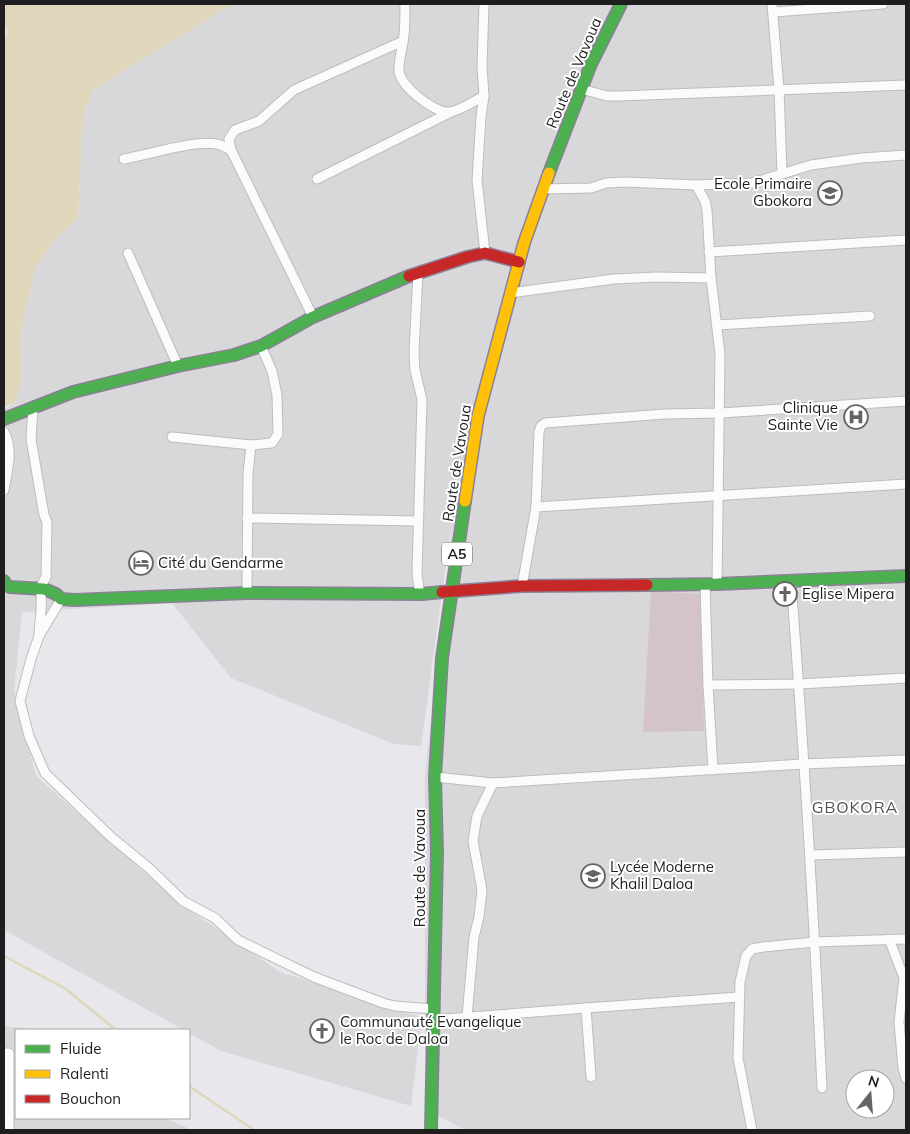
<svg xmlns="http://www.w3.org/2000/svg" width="910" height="1134" viewBox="0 0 910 1134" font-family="Mulish,sans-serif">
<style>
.residential{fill:#d8d8db;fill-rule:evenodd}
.cemetery{fill:#d5c3cb}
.water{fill:#dfd6bb}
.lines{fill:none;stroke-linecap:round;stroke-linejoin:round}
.stream{stroke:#dfd6bb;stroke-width:2.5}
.street-casing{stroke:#bdbdbf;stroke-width:11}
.fast-casing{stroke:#8c8096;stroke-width:14}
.slow-casing{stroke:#8c8096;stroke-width:14}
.jam-casing{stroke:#8c8096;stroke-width:14}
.street{stroke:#fbfbfc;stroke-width:9}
.fast{stroke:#4caf50;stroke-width:11}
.slow{stroke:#ffc107;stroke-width:11}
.jam{stroke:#c62828;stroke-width:11}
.labels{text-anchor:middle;stroke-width:4;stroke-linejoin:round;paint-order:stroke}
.shield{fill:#fff;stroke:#626262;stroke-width:1}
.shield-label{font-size:14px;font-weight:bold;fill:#1e1e1e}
.street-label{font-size:15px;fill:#1e1e1e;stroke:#fff}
.poi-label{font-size:15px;fill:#1e1e1e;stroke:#fff;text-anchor:start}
.neighbourhood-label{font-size:16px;letter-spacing:1px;fill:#515151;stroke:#fff}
</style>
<rect width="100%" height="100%" fill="#e7e7ec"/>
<g class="residential">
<path d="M232 4H906V1130H465L425 1109V776L453 514 421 746 394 744 231 678 172 603 22 612 14 691 36 776 178 902 280 972 422 1017 411 1106 221 1051 189 1033V1030H184L4 930V410L15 402 22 380 20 341 26 308 35 269 54 240 78 218 83 116 93 90ZM855 1079H885V1109H855Z"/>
<path d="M4 1026 39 1030H16V1118H165L192 1130H4Z"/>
</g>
<path class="cemetery" d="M651 591 700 594 704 731 643 732Z"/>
<path class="water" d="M4 4H232L93 90 83 116 78 218 54 240 35 269 26 308 20 341 22 380 15 402 4 407V41L8 31 4 25Z"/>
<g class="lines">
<g class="stream">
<path d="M4 956 66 989 116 1030"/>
<path d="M189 1086 254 1130"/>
</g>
<g class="street-casing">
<g id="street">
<path d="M405 4C405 14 405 25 404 35 403 46 399 58 399 69 398 85 434 113 449 112 460 111 474 101 484 96"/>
<path d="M484 4 482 67 484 96 481 117 477 180 485 253"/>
<path d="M772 4 779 89 782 173"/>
<path d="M773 12 883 4"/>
<path d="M581 89 607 96H619L906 85"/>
<path d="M124 159C149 155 192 140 217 144 222 145 226 148 231 150"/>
<path d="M317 179 451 112"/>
<path d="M696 185 705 201 707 210 711 278 720 354 717 584"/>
<path d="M543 189 591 188 606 183 626 182 696 185 752 183 811 165 862 158 906 155"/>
<path d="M709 252 906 240"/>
<path d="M128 253 178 366"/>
<path d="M418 272 414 353 415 370 422 400 417 574 419 589 422 594"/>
<path d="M510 293 614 279 657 277 711 278"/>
<path d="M313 317 231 150 229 139 235 130 259 121 294 90 403 41"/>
<path d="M717 325 870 316"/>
<path d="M33 408 31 439 44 515 47 522 46 577 40 588C44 604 39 620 39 636"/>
<path d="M4 432C14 449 7 472 4 490"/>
<path d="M172 437 251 445"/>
<path d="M536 507 539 432 541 426 545 423 665 414 721 413 906 401"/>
<path d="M247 518 418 521"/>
<path d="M791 581C804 750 814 919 822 1088"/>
<path d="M705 584 708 685 713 770"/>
<path d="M522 586 536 507 906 484"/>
<path d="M247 593 248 474 251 445 272 443 278 434 277 395 272 371 261 346"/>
<path d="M61 599 39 636 31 659 20 701 29 736 45 773 110 836 149 868 183 901 215 918 238 940 314 977 383 1003 395 1006 433 1009"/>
<path d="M708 685 799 684 906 678"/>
<path d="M435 777 493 783 803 764 906 760"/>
<path d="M811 855 906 852"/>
<path d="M889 939 904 978 899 1022 903 1068 906 1078"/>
<path d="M586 1008 739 997"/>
<path d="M467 1017 474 937 479 917 482 890 473 841 477 816 493 783"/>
<path d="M432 1020 586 1008 591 1077"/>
<path d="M4 1053H9V1130"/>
<path d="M752 1130 738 1058 740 982 746 956 752 949 763 947 815 942 906 939"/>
</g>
</g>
<g class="fast-casing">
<g id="fast">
<path d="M549 173 591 64 621 4"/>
<path d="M4 419 73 392 178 366 234 355 261 346 313 317 409 276"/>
<path d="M4 581 5 584 10 587 44 589 56 594 61 599 74 600 247 593 422 594 442 592"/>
<path d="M647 585 717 584 906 576"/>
<path d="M431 1130 437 853 435 777 442 658 465 501"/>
</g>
</g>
<g class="slow-casing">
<path id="slow" d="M465 501 478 416 524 243 549 173"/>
</g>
<g class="jam-casing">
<g id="jam">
<path d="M409 276 467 257 485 253 519 262"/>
<path d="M442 592 522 586 647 585"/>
</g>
</g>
<use href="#street" class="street"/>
<use href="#fast" class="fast"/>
<use href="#slow" class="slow"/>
<use href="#jam" class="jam"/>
</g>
<defs>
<g id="school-ring" transform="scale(1.25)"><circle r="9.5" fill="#fff" stroke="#646466" stroke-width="1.5"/><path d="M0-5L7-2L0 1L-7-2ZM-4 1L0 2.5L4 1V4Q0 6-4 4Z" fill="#646466"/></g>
<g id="hospital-ring" transform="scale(1.25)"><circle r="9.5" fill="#fff" stroke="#646466" stroke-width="1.5"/><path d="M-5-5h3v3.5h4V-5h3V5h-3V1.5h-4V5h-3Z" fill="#646466"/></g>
<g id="hotel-ring" transform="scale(1.25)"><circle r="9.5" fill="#fff" stroke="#646466" stroke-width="1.5"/><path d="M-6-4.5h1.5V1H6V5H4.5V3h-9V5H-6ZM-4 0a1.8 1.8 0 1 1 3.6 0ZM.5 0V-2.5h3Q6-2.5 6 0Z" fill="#646466"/></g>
<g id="church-ring" transform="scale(1.25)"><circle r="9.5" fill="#fff" stroke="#646466" stroke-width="1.5"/><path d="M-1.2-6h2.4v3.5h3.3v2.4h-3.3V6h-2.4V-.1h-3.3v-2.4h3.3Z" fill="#646466"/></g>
</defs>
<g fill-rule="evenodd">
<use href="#school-ring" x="830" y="193"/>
<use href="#hospital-ring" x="856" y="417"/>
<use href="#hotel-ring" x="141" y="563"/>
<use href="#church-ring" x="785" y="594"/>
<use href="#school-ring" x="593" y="876"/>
<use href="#church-ring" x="322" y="1031"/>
</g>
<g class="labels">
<rect class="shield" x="442" y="542.5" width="30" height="23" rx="4"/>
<g class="shield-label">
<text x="457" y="559">A5</text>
</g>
<g class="street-label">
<text transform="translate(574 73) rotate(-67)" y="5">Route de Vavoua</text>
<text transform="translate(457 463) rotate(-81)" y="5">Route de Vavoua</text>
<text transform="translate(420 868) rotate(-90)" y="5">Route de Vavoua</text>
</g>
<g class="poi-label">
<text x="812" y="189" text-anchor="end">Ecole Primaire<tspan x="812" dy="17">Gbokora</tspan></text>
<text x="838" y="413" text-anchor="end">Clinique<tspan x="838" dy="17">Sainte Vie</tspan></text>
<text x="158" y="568">Cité du Gendarme</text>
<text x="802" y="599">Eglise Mipera</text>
<text x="610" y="872">Lycée Moderne<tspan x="610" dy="17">Khalil Daloa</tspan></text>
<text x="340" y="1027">Communauté Evangelique<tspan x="340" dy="17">le Roc de Daloa</tspan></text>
</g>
<g class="neighbourhood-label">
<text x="855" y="813">GBOKORA</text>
</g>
</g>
<rect width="910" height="1134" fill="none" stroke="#1e1e1e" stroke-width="10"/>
<rect x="15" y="1029" width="175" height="90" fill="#ffffff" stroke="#a5a5a5"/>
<rect x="25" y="1045" width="25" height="8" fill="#4caf50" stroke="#a5a5a5"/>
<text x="60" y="1054" font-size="15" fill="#1e1e1e">Fluide</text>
<rect x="25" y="1070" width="25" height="8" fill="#ffc107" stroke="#a5a5a5"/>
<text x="60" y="1079" font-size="15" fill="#1e1e1e">Ralenti</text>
<rect x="25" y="1095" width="25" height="8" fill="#c62828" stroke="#a5a5a5"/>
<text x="60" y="1104" font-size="15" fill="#1e1e1e">Bouchon</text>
<g transform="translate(870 1094) rotate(17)"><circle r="24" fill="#ffffff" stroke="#a5a5a5"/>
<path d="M0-4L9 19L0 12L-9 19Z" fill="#646466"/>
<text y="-8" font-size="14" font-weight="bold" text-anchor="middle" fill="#1e1e1e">N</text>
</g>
</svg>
